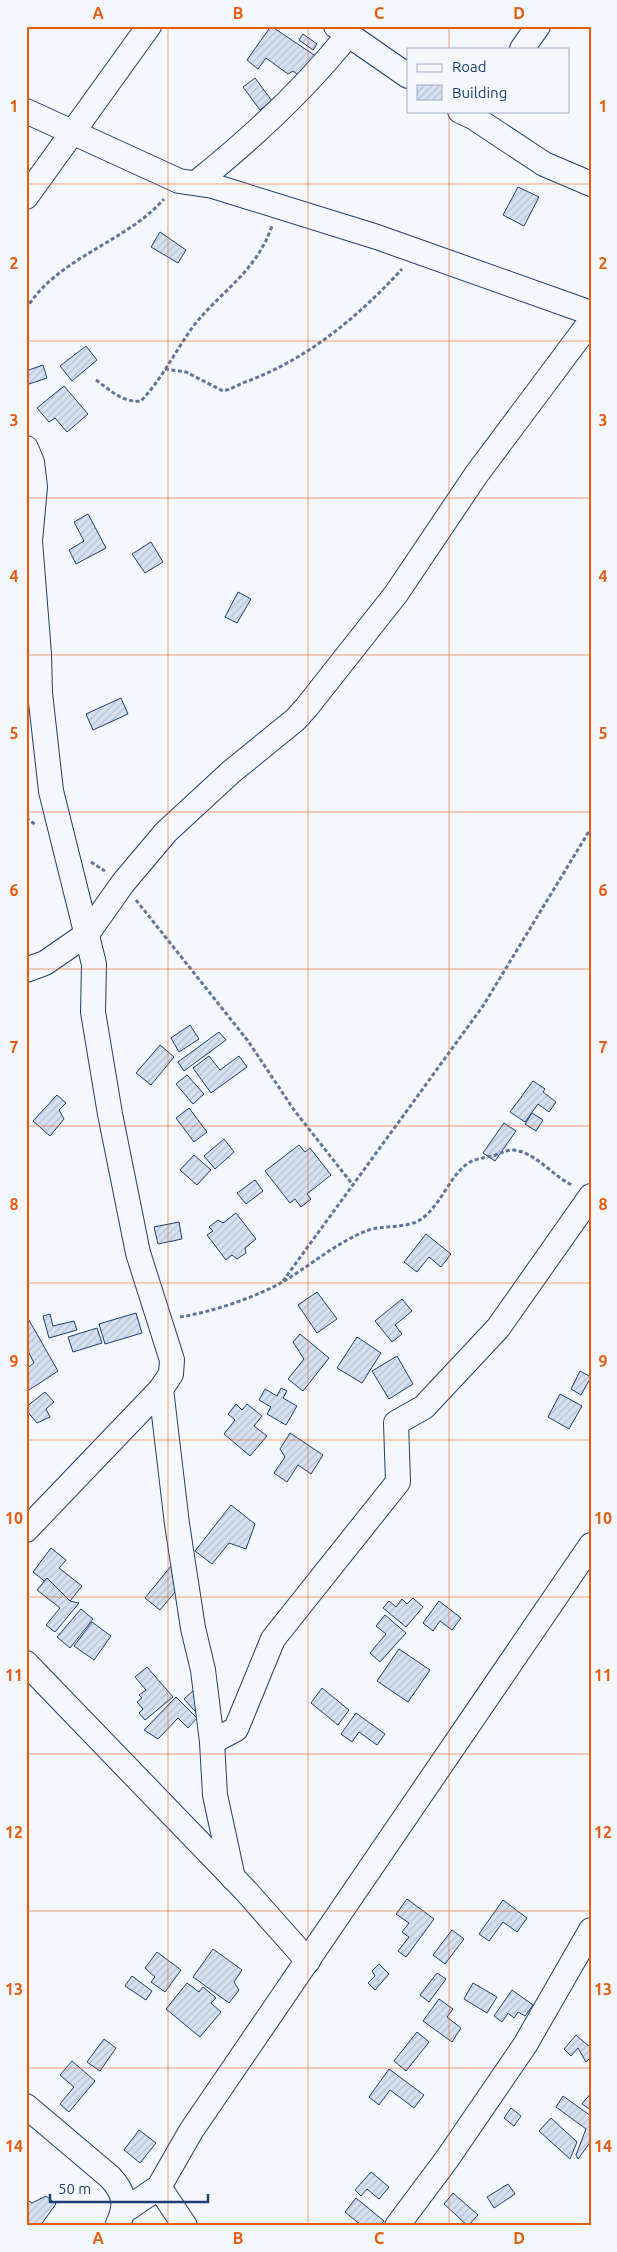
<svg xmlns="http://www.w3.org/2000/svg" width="617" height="2252" viewBox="0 0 617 2252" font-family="Ubuntu,sans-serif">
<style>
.building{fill:url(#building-hatch);stroke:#1d3f73}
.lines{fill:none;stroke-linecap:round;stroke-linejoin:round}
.minor-casing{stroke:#1d3f73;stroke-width:26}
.path{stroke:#5e769c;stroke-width:3;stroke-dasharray:4 2.5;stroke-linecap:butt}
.minor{stroke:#f4f7fb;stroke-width:24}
.grid{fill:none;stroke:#e8590c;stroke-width:1;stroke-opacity:0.55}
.neatline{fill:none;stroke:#e8590c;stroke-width:2}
.grid-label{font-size:16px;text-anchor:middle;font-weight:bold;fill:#e8590c}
</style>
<defs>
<pattern id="building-hatch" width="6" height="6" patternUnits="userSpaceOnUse" patternTransform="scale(1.25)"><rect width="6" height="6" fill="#d5e0f0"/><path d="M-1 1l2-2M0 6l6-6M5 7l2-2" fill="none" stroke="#b6c1d1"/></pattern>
</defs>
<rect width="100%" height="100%" fill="#f4f7fb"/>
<g class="building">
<path d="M271 26 317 57 302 78 293 71 288 74 266 58 258 69 247 60Z"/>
<path d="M303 34 317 44 313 50 299 40Z"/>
<path d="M255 78 272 101 260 110 243 87Z"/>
<path d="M518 187 539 197 524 226 503 215Z"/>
<path d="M160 232 186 250 178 263 151 247Z"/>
<path d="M86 346 97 360 72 381 60 366Z"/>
<path d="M43 365 47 378 26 385V371Z"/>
<path d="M64 386 88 414 67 432 55 418 49 422 37 408Z"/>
<path d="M88 514 106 548 76 564 69 550 84 541 74 522Z"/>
<path d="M151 542 163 562 145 573 132 554Z"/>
<path d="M238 592 251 599 237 623 225 617Z"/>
<path d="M121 698 128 714 93 730 86 714Z"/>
<path d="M190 1025 199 1039 179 1052 171 1038Z"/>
<path d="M219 1032 226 1040 184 1071 178 1062Z"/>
<path d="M160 1045 174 1057 151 1085 136 1073Z"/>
<path d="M209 1056 220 1070 239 1056 247 1067 211 1093 193 1068Z"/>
<path d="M187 1075 204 1094 193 1104 176 1084Z"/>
<path d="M533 1081 545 1089 543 1092 556 1102 549 1112 538 1104 525 1122 510 1112Z"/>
<path d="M57 1095 66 1103 59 1110 64 1119 50 1136 33 1121Z"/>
<path d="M189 1108 207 1132 194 1142 176 1118Z"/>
<path d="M532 1113 543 1120 536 1131 525 1124Z"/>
<path d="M504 1123 516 1131 495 1161 483 1153Z"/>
<path d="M224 1139 234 1152 215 1169 204 1156Z"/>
<path d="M299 1145 305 1152 310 1148 331 1175 307 1194 311 1199 301 1207 295 1199 290 1203 265 1171Z"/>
<path d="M194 1155 211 1170 197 1185 180 1170Z"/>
<path d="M255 1180 263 1191 246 1204 237 1193Z"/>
<path d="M236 1213 256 1239 245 1248 246 1253 237 1259 232 1255 226 1260 207 1235 213 1231 209 1227 218 1220 223 1223Z"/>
<path d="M179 1222 182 1239 158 1244 154 1227Z"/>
<path d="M426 1234 451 1254 441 1267 429 1257 417 1272 404 1262Z"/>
<path d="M317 1292 337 1319 317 1333 298 1305Z"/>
<path d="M402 1299 412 1311 395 1325 402 1334 392 1342 375 1321Z"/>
<path d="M136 1313 142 1333 105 1344 99 1324Z"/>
<path d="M50 1314 53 1326 74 1321 77 1330 49 1338 43 1316Z"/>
<path d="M26 1315 58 1371 26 1392V1369L34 1363 26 1347Z"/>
<path d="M97 1328 102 1343 73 1352 68 1337Z"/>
<path d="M300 1334 329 1358 303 1391 288 1379 304 1359 293 1342Z"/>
<path d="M357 1337 381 1353 362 1383 337 1368Z"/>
<path d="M397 1356 413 1384 389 1399 372 1371Z"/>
<path d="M580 1371 591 1377 581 1395 571 1389Z"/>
<path d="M281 1388 287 1391 283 1398 297 1406 286 1425 267 1414 271 1407 259 1400 265 1389 277 1396Z"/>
<path d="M45 1392 54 1402 46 1409 50 1417 37 1423 26 1410V1407Z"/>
<path d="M560 1394 582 1406 569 1429 548 1417Z"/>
<path d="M236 1404 242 1410 247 1404 262 1416 254 1426 267 1436 250 1456 224 1434 235 1420 228 1414Z"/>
<path d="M290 1433 323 1455 311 1474 298 1465 287 1482 274 1473 285 1457 280 1449Z"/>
<path d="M231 1505 255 1524 246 1549 229 1543 212 1564 195 1551Z"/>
<path d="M51 1548 66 1560 59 1568 82 1586 70 1601 33 1572Z"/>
<path d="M171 1566 186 1579 160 1610 145 1598Z"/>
<path d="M47 1578 70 1601 79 1603 55 1632 46 1625 60 1608 37 1590Z"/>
<path d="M413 1598 423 1607 406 1627 383 1608 389 1601 396 1607 402 1599 407 1604Z"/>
<path d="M439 1601 461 1618 452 1630 440 1621 433 1631 423 1623Z"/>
<path d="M81 1609 93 1619 70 1648 57 1637Z"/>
<path d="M385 1615 406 1633 380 1662 370 1653 386 1634 376 1626Z"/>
<path d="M92 1622 111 1636 94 1660 74 1646Z"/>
<path d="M399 1649 430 1670 408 1702 377 1681Z"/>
<path d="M147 1667 173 1697 145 1720 139 1713 143 1709 137 1702 142 1698 139 1695 146 1690 135 1677Z"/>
<path d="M204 1681 201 1718 184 1699Z"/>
<path d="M322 1688 349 1710 338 1725 311 1703Z"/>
<path d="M176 1697 197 1718 188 1728 178 1718 158 1739 144 1730Z"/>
<path d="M356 1713 385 1734 377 1745 359 1732 352 1742 341 1734Z"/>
<path d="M407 1899 434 1919 406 1957 398 1951 409 1937 402 1932 409 1923 396 1914Z"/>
<path d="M503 1900 527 1918 517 1932 503 1922 489 1941 479 1934Z"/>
<path d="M452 1930 464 1939 445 1964 433 1955Z"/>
<path d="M213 1949 242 1970 234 1982 239 1990 229 2003 193 1977Z"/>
<path d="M157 1952 181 1970 165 1992 151 1982 155 1977 145 1968Z"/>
<path d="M379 1964 389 1974 375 1990 368 1983 375 1976 372 1971Z"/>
<path d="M437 1973 446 1979 429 2002 420 1995Z"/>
<path d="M132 1976 152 1991 146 2000 125 1986Z"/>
<path d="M187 1983 199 1992 203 1987 216 1998 211 2003 221 2012 200 2037 166 2009Z"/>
<path d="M473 1983 497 1997 487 2013 464 1999Z"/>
<path d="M512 1990 533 2005 525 2016 518 2012 514 2018 508 2013 502 2022 494 2016Z"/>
<path d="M439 1999 453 2009 447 2017 461 2028 452 2042 423 2021Z"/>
<path d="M417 2032 429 2042 406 2071 394 2061Z"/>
<path d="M576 2035 591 2048V2057L586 2062 578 2048 571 2056 564 2049Z"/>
<path d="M104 2039 116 2048 100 2071 87 2062Z"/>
<path d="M72 2061 95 2081 69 2112 60 2104 74 2087 60 2075Z"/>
<path d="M389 2069 424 2095 414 2108 390 2090 379 2105 369 2097Z"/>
<path d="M591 2093V2110L582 2104Z"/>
<path d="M563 2096 591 2116V2141L578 2159 576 2155 586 2129 556 2107Z"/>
<path d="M511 2108 521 2116 514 2126 504 2118Z"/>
<path d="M551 2118 577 2142 570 2159 539 2131Z"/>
<path d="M139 2130 156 2143 140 2163 124 2150Z"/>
<path d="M371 2172 389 2187 379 2199 367 2189 361 2196 355 2190Z"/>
<path d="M508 2184 515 2194 494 2208 487 2197Z"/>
<path d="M453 2193 478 2215 468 2226 444 2204Z"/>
<path d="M46 2196 56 2204 40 2226H31L26 2222V2199L32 2203Z"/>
<path d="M356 2198 384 2221 380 2226H362L345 2212Z"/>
</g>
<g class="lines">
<g class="minor-casing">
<g id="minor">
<path d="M336 26 408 76"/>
<path d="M522 49 538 26"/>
<path d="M26 111 179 181 213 186 377 237 591 313"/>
<path d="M460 111 473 117 544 164 591 184"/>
<path d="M196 183C251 139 304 90 348 35"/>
<path d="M26 197 149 26"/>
<path d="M26 448 32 462 35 487 30 541 39 654 40 693 51 791 94 964 93 1012 110 1114 138 1253 172 1360 171 1374 161 1389 26 1530"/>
<path d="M26 970 45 963 87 934 123 883 166 832 231 772 295 720 306 708 396 594 476 475 591 321"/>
<path d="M161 1389 177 1524 193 1628 203 1670 212 1742 215 1795 233 1878"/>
<path d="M26 1663 246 1891 308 1961"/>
<path d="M212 1742 236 1729 273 1639 398 1482 396 1423 424 1407 498 1328 591 1196"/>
<path d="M26 2106 110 2177C125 2193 127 2205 118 2224"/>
<path d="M159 2187 185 2226"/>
<path d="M124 2211 159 2187 191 2131 591 1545"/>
<path d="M397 2226 447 2159 525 2045 591 1930"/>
</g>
</g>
<g class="path">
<path d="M26 309C58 257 125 243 164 199"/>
<path d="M165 369 186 372 223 391C232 389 239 384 248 381 309 358 359 316 402 269"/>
<path d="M96 380C110 390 123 403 141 401 161 380 175 352 192 328 221 290 255 274 272 226"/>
<path d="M26 818 36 825"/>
<path d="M91 862 105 871"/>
<path d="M136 900 248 1041 294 1110 353 1185"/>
<path d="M283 1281 483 1006 591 828"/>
<path d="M180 1317C212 1312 257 1297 284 1281 311 1265 336 1243 366 1231 383 1224 409 1230 424 1217 442 1202 451 1175 467 1164 474 1159 483 1158 492 1156 500 1154 505 1150 514 1150 536 1153 553 1176 572 1185"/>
</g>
<use href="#minor" class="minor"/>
</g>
<path class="grid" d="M168 26V2226M308 26V2226M449 26V49M449 111V2226M26 184H591M26 341H591M26 498H591M26 655H591M26 812H591M26 969H591M26 1126H591M26 1283H591M26 1440H591M26 1597H591M26 1754H591M26 1911H591M26 2068H591"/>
<rect width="617" height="2252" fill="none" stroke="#f4f7fb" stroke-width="55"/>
<rect x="407" y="48" width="162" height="65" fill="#f4f7fb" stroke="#9eadc5"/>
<rect x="417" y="64" width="25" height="8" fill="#f4f7fb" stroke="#9eadc5"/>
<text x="452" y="72" font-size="15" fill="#1d3f73">Road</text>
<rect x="417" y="85" width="25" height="15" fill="url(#building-hatch)" stroke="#9eadc5"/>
<text x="452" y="98" font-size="15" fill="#1d3f73">Building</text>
<path d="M50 2194v8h158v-8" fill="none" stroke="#1d3f73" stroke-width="2.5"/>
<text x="58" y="2194" font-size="15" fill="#1d3f73" stroke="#f4f7fb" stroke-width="4" paint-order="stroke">50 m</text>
<rect x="28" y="28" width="562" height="2196" class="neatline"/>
<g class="grid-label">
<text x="98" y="19">A</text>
<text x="238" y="19">B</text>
<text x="379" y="19">C</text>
<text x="519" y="19">D</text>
<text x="14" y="112">1</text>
<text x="603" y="112">1</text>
<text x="14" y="269">2</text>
<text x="603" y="269">2</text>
<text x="14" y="426">3</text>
<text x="603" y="426">3</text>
<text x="14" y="582">4</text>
<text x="603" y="582">4</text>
<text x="14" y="739">5</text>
<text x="603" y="739">5</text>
<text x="14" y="896">6</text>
<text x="603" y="896">6</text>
<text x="14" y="1053">7</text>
<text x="603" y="1053">7</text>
<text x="14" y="1210">8</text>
<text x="603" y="1210">8</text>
<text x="14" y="1367">9</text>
<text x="603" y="1367">9</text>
<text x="14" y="1524">10</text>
<text x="603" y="1524">10</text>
<text x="14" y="1681">11</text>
<text x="603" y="1681">11</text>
<text x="14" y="1838">12</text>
<text x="603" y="1838">12</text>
<text x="14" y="1995">13</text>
<text x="603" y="1995">13</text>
<text x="14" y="2152">14</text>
<text x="603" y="2152">14</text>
<text x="98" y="2244">A</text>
<text x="238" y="2244">B</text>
<text x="379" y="2244">C</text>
<text x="519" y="2244">D</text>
</g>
</svg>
